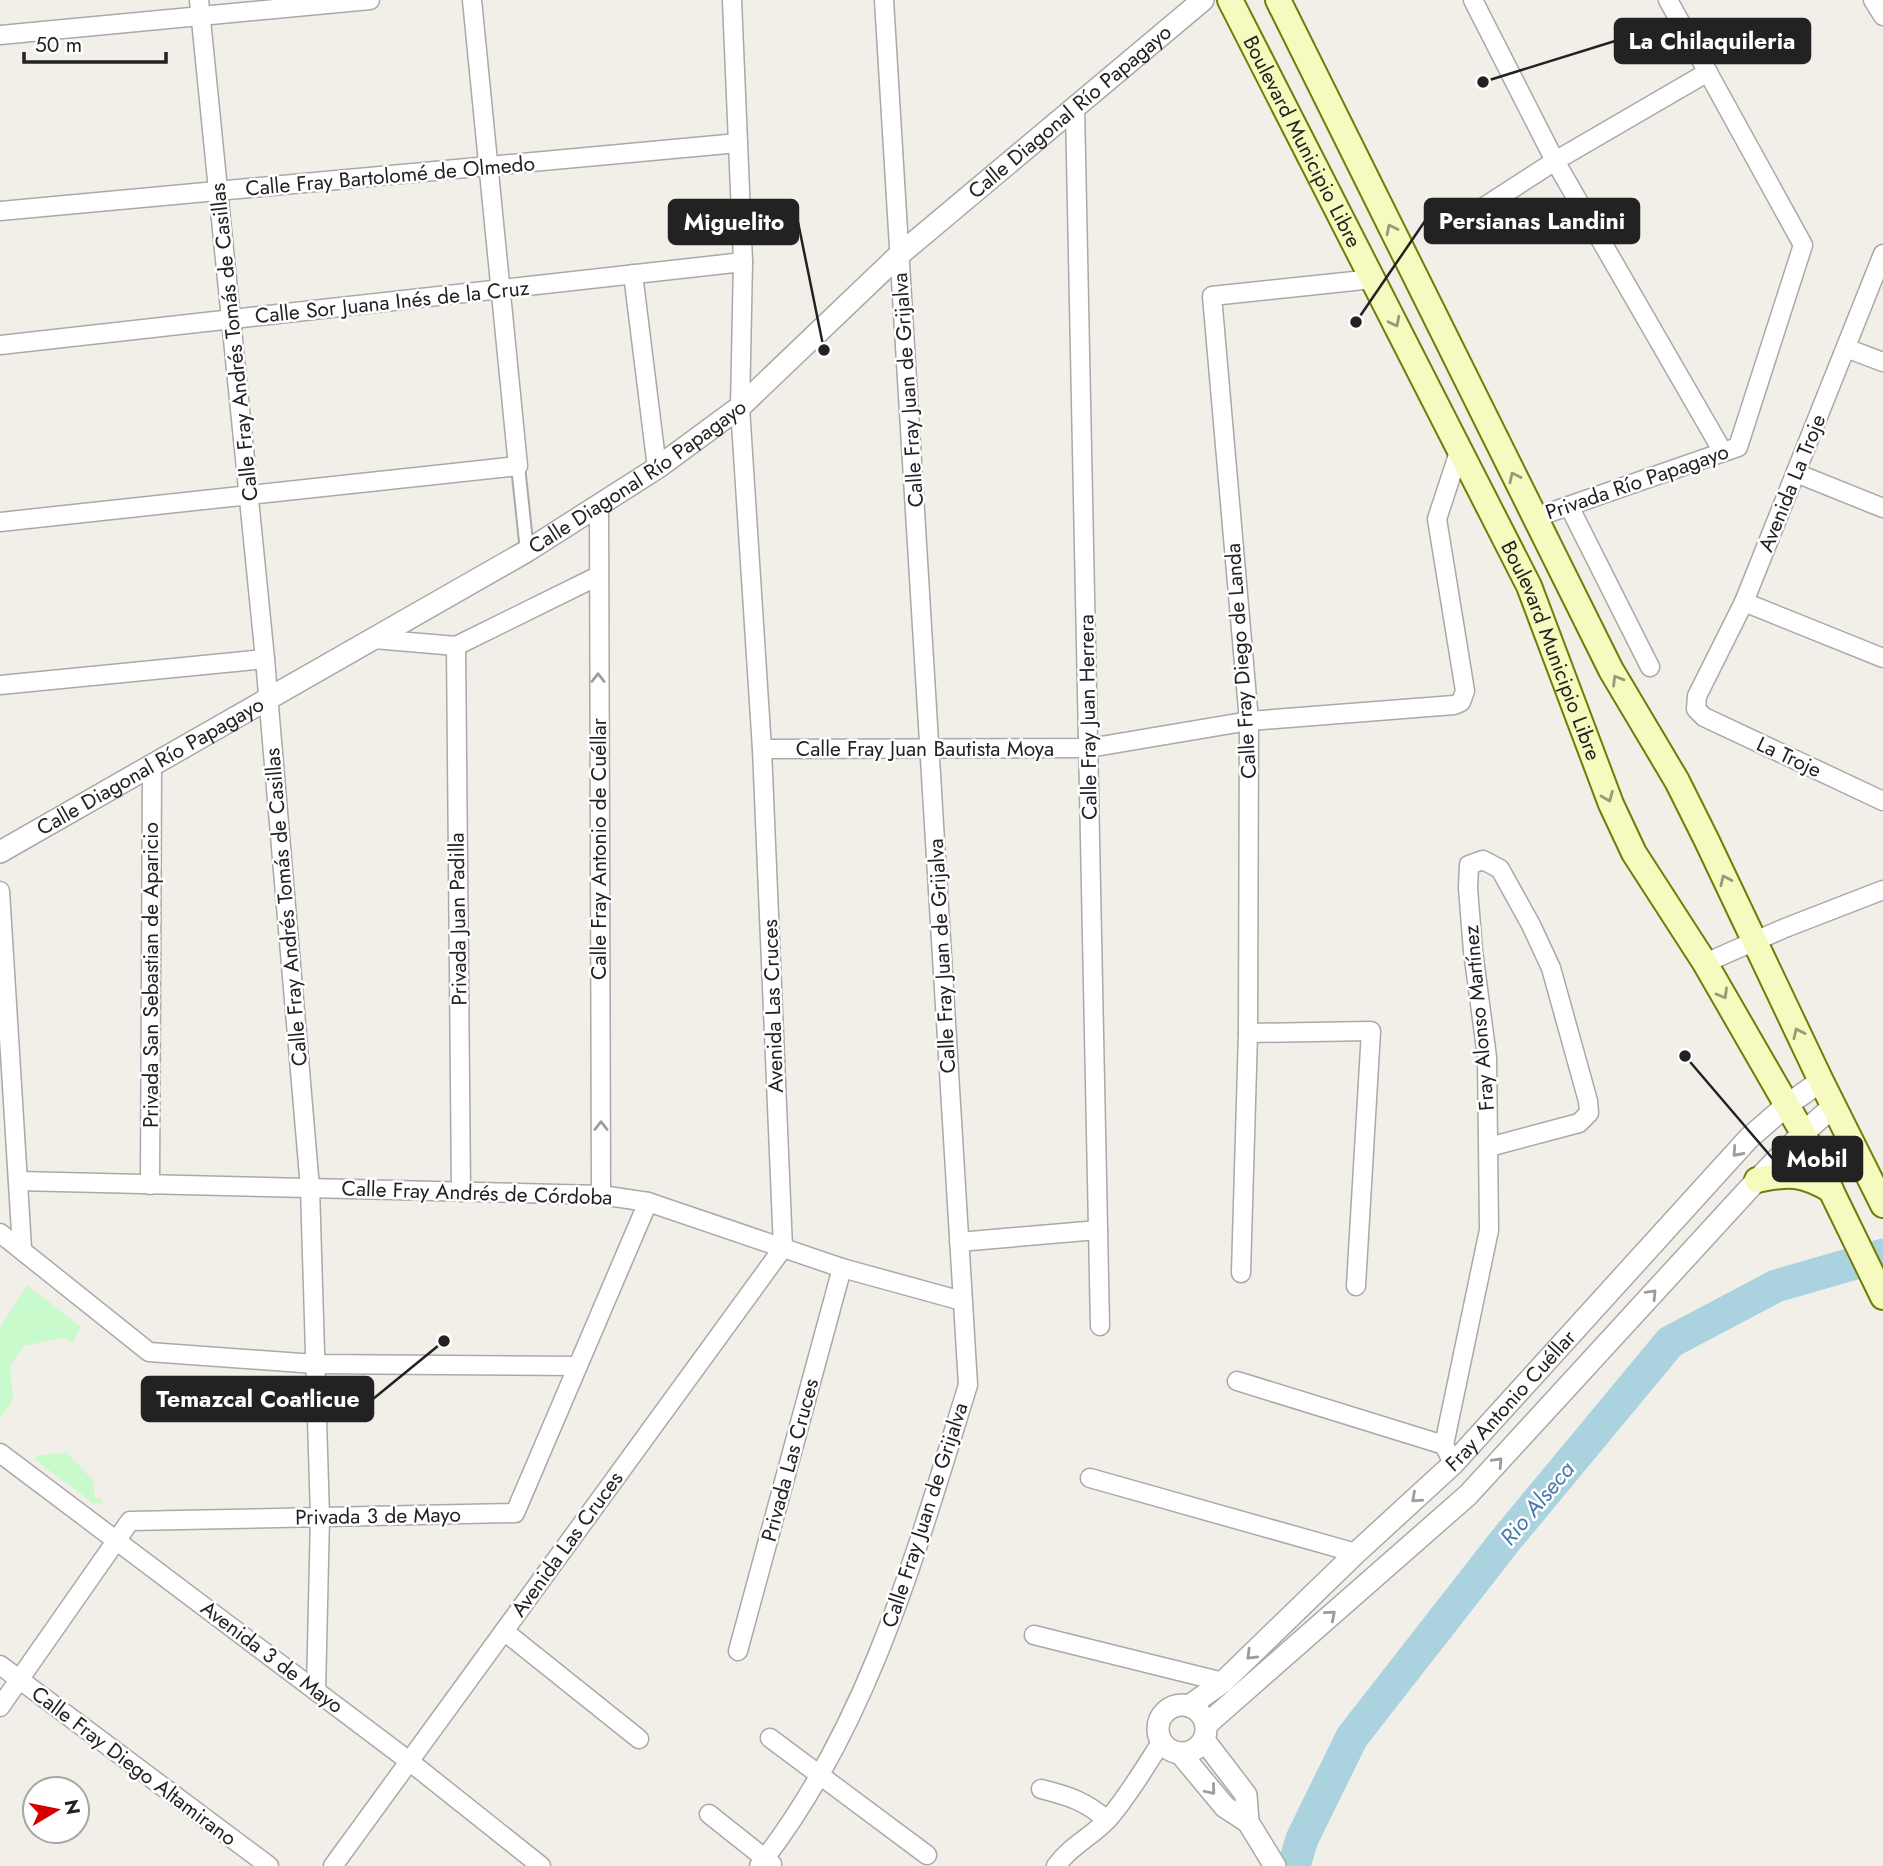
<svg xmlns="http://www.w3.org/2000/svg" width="1883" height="1866" viewBox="0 0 1883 1866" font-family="Jost,sans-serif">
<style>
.park{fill:#c8facc}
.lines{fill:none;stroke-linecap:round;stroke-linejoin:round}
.river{stroke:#aad3df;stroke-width:33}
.pedestrian-casing{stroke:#a9a9a9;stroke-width:16}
.minor-casing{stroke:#a9a9a9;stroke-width:21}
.tertiary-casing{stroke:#a9a9a9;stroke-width:24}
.secondary-casing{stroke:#707d05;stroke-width:28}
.pedestrian{stroke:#fff;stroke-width:12}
.minor{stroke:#fff;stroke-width:18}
.tertiary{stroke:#fff;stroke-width:21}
.secondary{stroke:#f7fabf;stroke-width:24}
.oneway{stroke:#979978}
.oneway2{stroke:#9c9c9c}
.labels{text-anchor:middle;stroke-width:5;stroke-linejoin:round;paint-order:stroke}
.street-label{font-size:21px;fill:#222;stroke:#fff}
.water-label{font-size:23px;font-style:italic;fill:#4a7aab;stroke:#fff}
.leader{fill:none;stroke:#222;stroke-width:2.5}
.callout-dot{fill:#222;stroke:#fff;stroke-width:2.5}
.callout{fill:#222;stroke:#222;stroke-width:2.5}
.callout-label{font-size:23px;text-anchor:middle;font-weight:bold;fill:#fff}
</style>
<rect width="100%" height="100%" fill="#f2efe9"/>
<g class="park">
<path d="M27 1285 81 1327 72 1343 62 1338 24 1346 10 1366 13 1400 0 1419V1328Z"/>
<path d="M66 1452 93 1480 95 1498 102 1499V1503H93L34 1459 38 1456Z"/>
</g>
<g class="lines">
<path class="river" d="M1294 1866 1302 1839 1352 1737 1505 1541 1670 1342 1776 1286 1883 1255"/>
<g class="pedestrian-casing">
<path id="pedestrian" d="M518 466 527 551"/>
</g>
<g class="minor-casing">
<g id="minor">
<path d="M199 0 265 659 310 1188 320 1517 316 1691"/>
<path d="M1473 0 1555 161 1723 452"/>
<path d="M1873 0 1883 16"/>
<path d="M0 35 370 0"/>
<path d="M1075 108 1100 1326"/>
<path d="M0 211 738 143"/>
<path d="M1459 223 1555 161 1708 72"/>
<path d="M1883 254 1744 602 1697 696 1696 709 1704 717 1883 801"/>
<path d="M633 274 657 468"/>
<path d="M0 345 743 262"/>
<path d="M1846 348 1883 362"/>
<path d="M1796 473 1883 508"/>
<path d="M599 504 601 1195"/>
<path d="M1569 506 1650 667"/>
<path d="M1534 518 1738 447 1803 245 1668 0"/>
<path d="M0 522 518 466 472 0"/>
<path d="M1744 602 1883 658"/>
<path d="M374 639 456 646 598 576"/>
<path d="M456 646 461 1192"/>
<path d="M0 685 265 659"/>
<path d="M762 749 1089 748 1249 721 1454 705 1461 702 1465 691 1437 519 1459 452"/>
<path d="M0 891 22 1248"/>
<path d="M1705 963 1785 928 1883 890"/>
<path d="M1248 1033 1371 1031 1356 1286"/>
<path d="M18 1181 601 1195 648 1202 842 1268 962 1301"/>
<path d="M150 1185 152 766"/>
<path d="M0 1233 149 1352 315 1364 578 1366"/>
<path d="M959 1242 1098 1230"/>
<path d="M1241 1273 1248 1033 1249 721 1212 296 1373 279"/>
<path d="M1237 1381 1444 1445 1449 1455"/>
<path d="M1444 1445 1489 1230 1487 1057 1473 951 1468 888 1469 865 1483 860 1500 869 1531 925 1551 968 1588 1101 1589 1113 1579 1123 1489 1147"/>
<path d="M0 1453 409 1761 541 1866"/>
<path d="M1090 1478 1356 1553"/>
<path d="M504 1631 639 1739"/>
<path d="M1034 1635 1223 1682"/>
<path d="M738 1651 842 1268"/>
<path d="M0 1665 269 1866"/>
<path d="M0 1707 130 1521 515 1513 648 1202"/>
<path d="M770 1738 927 1855"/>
<path d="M1041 1789C1069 1796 1085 1801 1107 1820"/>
<path d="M709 1814 772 1864"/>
<path d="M333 1866 783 1248 762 749 740 407 743 262 732 0"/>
<path d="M759 1866C869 1726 916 1552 968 1385L884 0"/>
<path d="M1056 1866C1071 1845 1092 1837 1109 1818 1129 1795 1145 1767 1162 1741"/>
</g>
</g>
<g class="tertiary-casing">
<g id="tertiary">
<path id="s1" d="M0 852 527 551 657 468 740 407 899 255 1203 0"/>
<circle cx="1182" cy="1729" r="24"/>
<path id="s2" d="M1189 1706 1223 1682 1356 1553 1453 1464 1749 1138 1787 1105 1821 1081"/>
<path d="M1206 1725 1468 1495 1757 1180 1803 1133 1834 1106"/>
<path d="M1204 1740 1246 1795 1248 1822"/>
<path d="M1180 1753 1225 1807 1248 1822 1275 1866"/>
</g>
</g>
<g class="secondary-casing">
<g id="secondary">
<path id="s3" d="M1230 0 1529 586 1611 804 1634 853 1705 963 1803 1133 1883 1297"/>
<path d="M1278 0 1611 670 1677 781 1706 839 1821 1081 1883 1205"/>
<path d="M1757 1180C1789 1173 1802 1173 1831 1190"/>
</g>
</g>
<use href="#pedestrian" class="pedestrian"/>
<use href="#minor" class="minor"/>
<use href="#tertiary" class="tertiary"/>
<use href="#secondary" class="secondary"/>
</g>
<defs><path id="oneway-chevron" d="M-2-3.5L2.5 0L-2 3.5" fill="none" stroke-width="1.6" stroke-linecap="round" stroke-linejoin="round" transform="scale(1.75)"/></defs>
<g class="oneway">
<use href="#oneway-chevron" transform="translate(1391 229) rotate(-116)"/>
<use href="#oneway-chevron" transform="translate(1395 322) rotate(63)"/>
<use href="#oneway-chevron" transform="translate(1514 477) rotate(-116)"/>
<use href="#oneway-chevron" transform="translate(1617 680) rotate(-121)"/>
<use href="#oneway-chevron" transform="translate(1608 797) rotate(68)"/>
<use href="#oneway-chevron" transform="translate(1725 880) rotate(-115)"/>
<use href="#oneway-chevron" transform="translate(1723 994) rotate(60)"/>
<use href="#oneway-chevron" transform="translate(1798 1033) rotate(-115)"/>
</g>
<g class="oneway2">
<use href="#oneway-chevron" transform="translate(598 678) rotate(-90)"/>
<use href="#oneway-chevron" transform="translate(601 1126) rotate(-90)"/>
<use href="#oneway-chevron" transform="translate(1737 1152) rotate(132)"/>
<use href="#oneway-chevron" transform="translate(1652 1294) rotate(-47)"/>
<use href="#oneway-chevron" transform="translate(1498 1462) rotate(-47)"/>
<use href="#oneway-chevron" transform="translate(1416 1498) rotate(138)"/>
<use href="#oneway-chevron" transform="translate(1331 1615) rotate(-41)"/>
<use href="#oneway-chevron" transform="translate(1251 1655) rotate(136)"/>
<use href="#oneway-chevron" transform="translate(1211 1790) rotate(50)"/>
</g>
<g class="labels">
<g class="street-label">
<text dy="7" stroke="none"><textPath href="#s1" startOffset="1307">Calle Diagonal Río Papagayo</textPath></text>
<text dy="7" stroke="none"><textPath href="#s3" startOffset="159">Boulevard Municipio Libre</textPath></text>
<text transform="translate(390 176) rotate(-5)" y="7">Calle Fray Bartolomé de Olmedo</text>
<text transform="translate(392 302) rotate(-6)" y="7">Calle Sor Juana Inés de la Cruz</text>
<text transform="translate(234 342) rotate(-96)" y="7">Calle Fray Andrés Tomás de Casillas</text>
<text transform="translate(908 390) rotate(-94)" y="7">Calle Fray Juan de Grijalva</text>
<text dy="7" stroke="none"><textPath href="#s1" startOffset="740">Calle Diagonal Río Papagayo</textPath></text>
<text transform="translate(1637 482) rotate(-19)" y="7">Privada Río Papagayo</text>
<text transform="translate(1792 483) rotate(-68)" y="7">Avenida La Troje</text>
<text dy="7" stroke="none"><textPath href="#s3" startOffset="726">Boulevard Municipio Libre</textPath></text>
<text transform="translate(1241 661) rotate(-94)" y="7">Calle Fray Diego de Landa</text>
<text transform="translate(1088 717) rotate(-91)" y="7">Calle Fray Juan Herrera</text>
<text x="925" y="756">Calle Fray Juan Bautista Moya</text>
<text transform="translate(1789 757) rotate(25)" y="7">La Troje</text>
<text dy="7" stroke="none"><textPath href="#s1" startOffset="173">Calle Diagonal Río Papagayo</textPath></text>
<text transform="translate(599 849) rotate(-90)" y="7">Calle Fray Antonio de Cuéllar</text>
<text transform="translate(286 907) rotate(-95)" y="7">Calle Fray Andrés Tomás de Casillas</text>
<text transform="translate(458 919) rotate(-91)" y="7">Privada Juan Padilla</text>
<text transform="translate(942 956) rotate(-93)" y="7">Calle Fray Juan de Grijalva</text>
<text transform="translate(151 975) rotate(-90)" y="7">Privada San Sebastian de Aparicio</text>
<text transform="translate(773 1006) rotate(-92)" y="7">Avenida Las Cruces</text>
<text transform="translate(1479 1018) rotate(-95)" y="7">Fray Alonso Martínez</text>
<text transform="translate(477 1193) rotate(2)" y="7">Calle Fray Andrés de Córdoba</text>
<text dy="7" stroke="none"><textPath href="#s2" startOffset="444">Fray Antonio Cuéllar</textPath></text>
<text transform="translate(790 1460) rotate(-75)" y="7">Privada Las Cruces</text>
<text transform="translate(925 1515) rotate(-72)" y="7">Calle Fray Juan de Grijalva</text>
<text transform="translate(378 1516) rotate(-1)" y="7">Privada 3 de Mayo</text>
<text transform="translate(567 1544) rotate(-54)" y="7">Avenida Las Cruces</text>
<text transform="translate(272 1657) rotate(37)" y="7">Avenida 3 de Mayo</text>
<text transform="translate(134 1766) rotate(37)" y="7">Calle Fray Diego Altamirano</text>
</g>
<g class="water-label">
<text transform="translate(1537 1503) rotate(-50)" y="8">Rio Alseca</text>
</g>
</g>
<path class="leader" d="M1483 82L1615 41M1356 322L1425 221M824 350L798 222M1685 1056L1773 1159M444 1341L373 1399"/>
<g class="callout-dot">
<circle cx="1483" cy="82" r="7"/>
<circle cx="1356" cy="322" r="7"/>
<circle cx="824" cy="350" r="7"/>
<circle cx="1685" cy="1056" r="7"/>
<circle cx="444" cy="1341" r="7"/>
</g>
<g class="callout">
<rect x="1615" y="19" width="195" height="44" rx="7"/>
<rect x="1425" y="199" width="214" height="44" rx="7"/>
<rect x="669" y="200" width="129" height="44" rx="7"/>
<rect x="1773" y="1137" width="89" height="44" rx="7"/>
<rect x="142" y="1377" width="231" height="44" rx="7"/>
</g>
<g class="callout-label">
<text x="1712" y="49">La Chilaquileria</text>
<text x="1532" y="229">Persianas Landini</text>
<text x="734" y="230">Miguelito</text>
<text x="1817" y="1167">Mobil</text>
<text x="258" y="1407">Temazcal Coatlicue</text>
</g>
<g transform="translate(56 1810) rotate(80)"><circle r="33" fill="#ffffff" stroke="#a7a7a7" stroke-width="2"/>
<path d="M0-5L12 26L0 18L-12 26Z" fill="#d40000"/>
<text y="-10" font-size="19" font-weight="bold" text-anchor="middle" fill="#222222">N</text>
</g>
<path d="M24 52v10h142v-10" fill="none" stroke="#222222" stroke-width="3.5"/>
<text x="35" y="52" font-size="21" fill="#222222" stroke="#ffffff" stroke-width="5" paint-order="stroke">50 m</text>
</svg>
